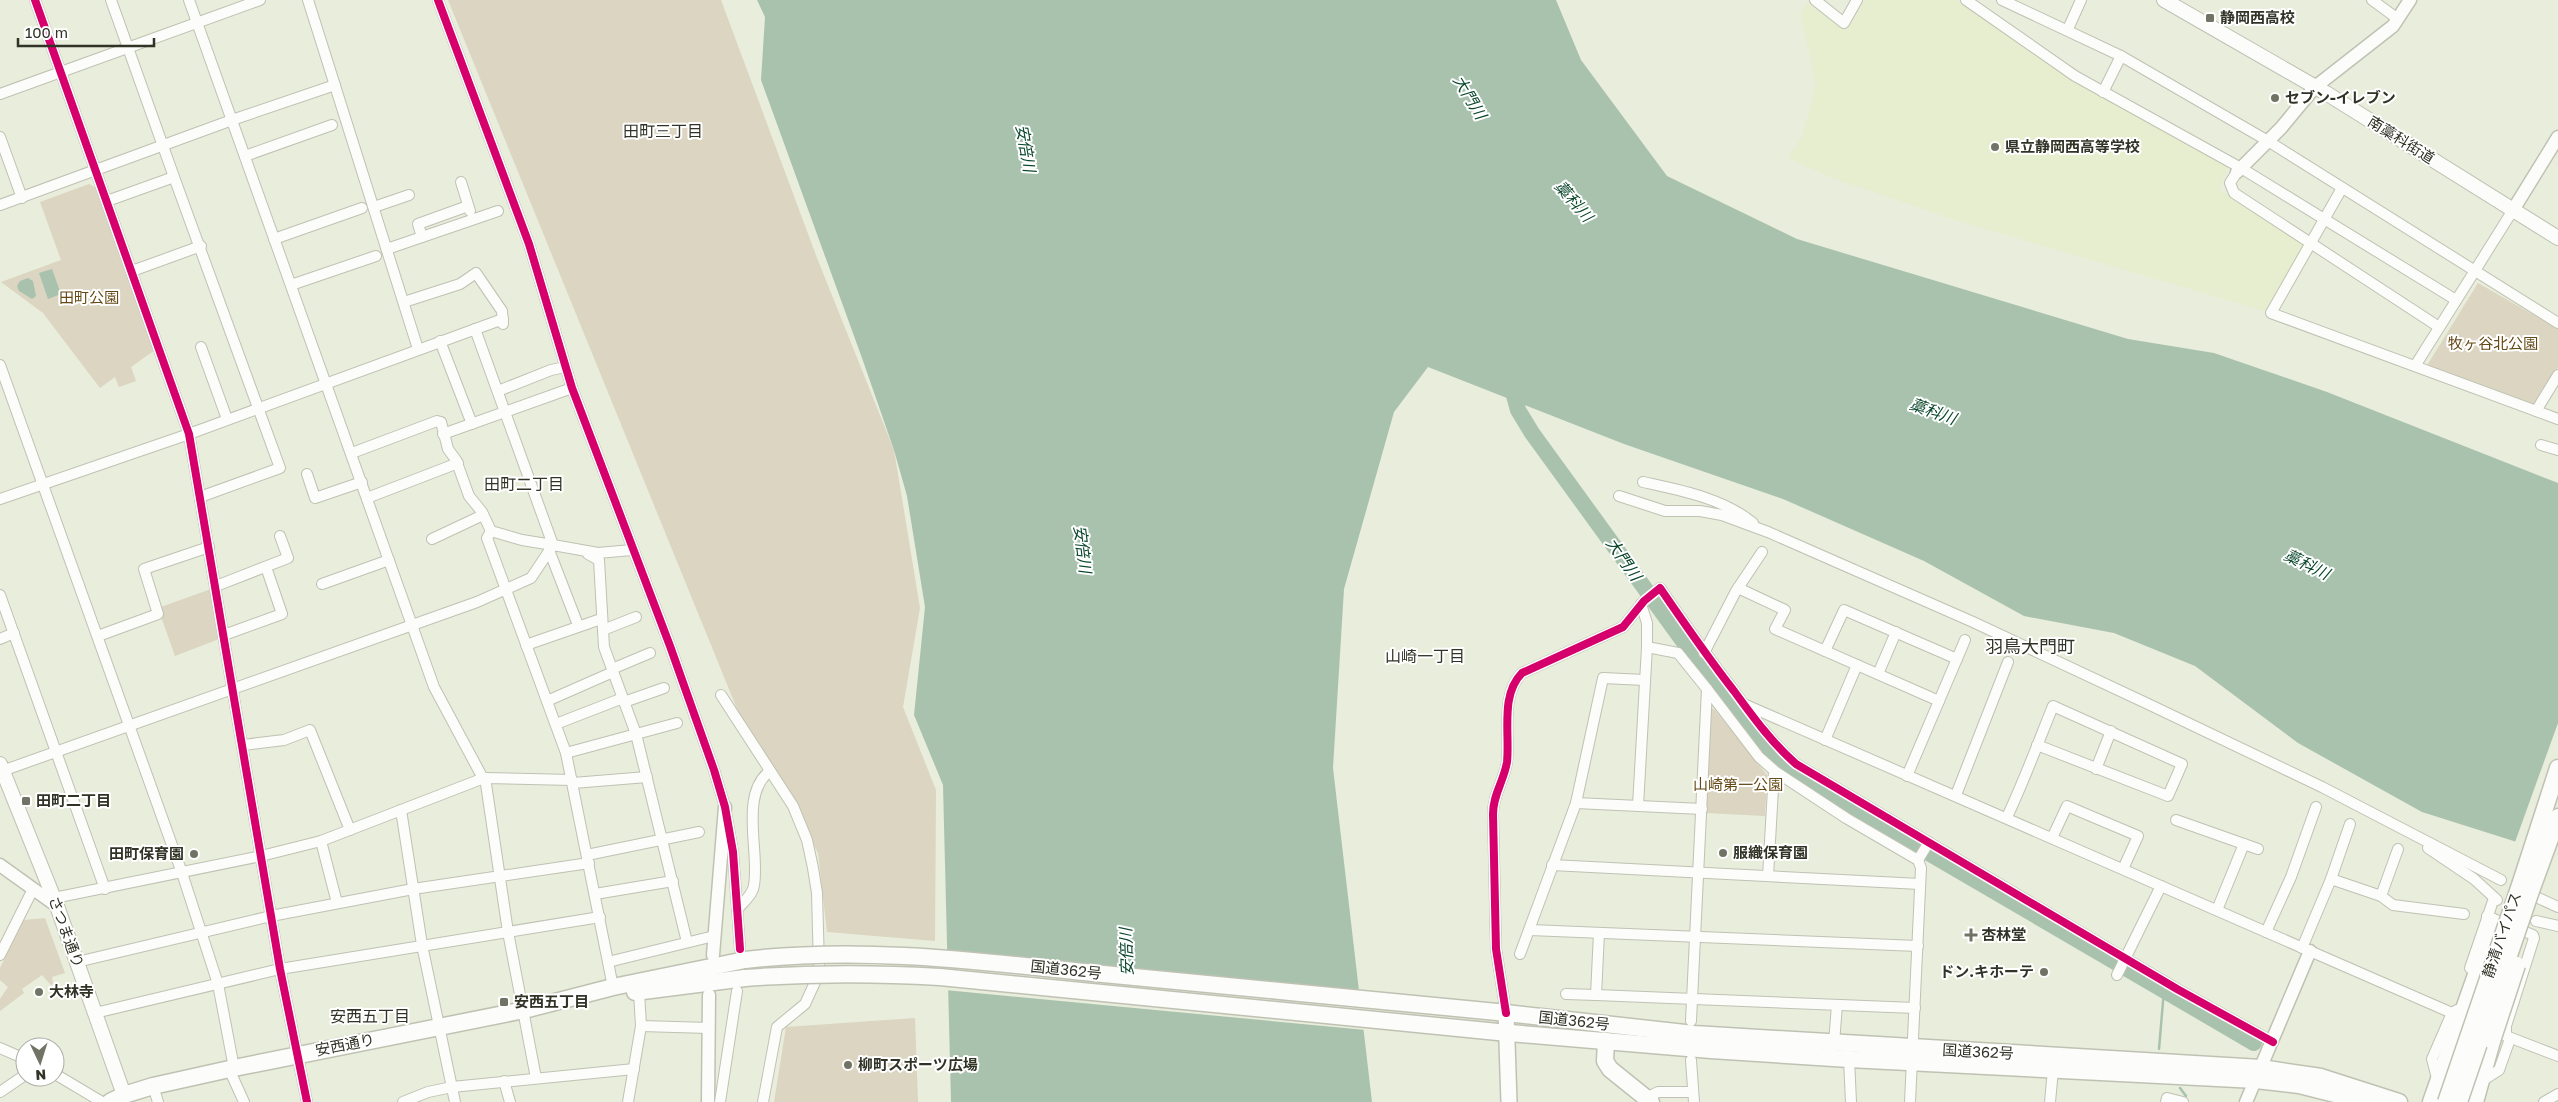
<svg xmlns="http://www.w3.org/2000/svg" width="2558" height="1102" viewBox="0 0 2558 1102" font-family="'Golos Text','Noto Sans JP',sans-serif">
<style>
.built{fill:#e6eecf}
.green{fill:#dbd5c1}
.water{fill:#a9c2ae}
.pier{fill:#e9eddb}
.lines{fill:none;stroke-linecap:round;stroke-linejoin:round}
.stream{stroke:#a9c2ae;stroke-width:2.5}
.river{stroke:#a9c2ae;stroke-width:16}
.minor-casing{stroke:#bfc2b3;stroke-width:12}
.tertiary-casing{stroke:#bfc2b3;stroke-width:15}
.secondary-casing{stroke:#bfc2b3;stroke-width:16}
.primary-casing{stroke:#bfc2b3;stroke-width:18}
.trunk-casing{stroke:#bfc2b3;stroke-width:19}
.minor{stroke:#fcfcfa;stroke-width:10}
.tertiary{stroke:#fcfcfa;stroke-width:12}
.secondary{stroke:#fcfcfa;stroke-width:14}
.primary{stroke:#fcfcfa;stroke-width:15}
.trunk{stroke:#fcfcfa;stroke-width:16}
.trunk-bridge-casing{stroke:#bfc2b3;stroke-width:19;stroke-linecap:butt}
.trunk-bridge{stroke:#fcfcfa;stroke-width:16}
.cycleway-casing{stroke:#fff;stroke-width:11}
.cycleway{stroke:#d6006c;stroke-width:8}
.poi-dot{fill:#717465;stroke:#fff;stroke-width:2}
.labels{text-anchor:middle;stroke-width:4;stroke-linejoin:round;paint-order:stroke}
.poi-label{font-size:15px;font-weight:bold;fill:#303326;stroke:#fff;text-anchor:start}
.street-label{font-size:15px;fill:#303326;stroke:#fff}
.park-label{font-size:15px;fill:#654a16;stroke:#fff}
.water-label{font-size:16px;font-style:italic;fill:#0a472b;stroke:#fff}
.neighbourhood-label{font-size:16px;fill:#303326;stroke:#fff}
.quarter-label{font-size:18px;fill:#303326;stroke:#fff}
</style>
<rect width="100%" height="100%" fill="#e9eddb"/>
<path class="built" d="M1865 0H1957L2070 78 2228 165 2220 190 2305 246 2265 311 1955 220 1830 177 1788 158 1802 137 1816 86 1801 14 1808 2 1847 30Z"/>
<g class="green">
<path d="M448 0H721L817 258 894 450 920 608 903 707 936 790 935 941 827 932 818 853 776 771 742 721Z"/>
<path d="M89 184 97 188 155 350 131 367 136 381 119 387 115 377 100 388 43 313 1 282 61 260 40 202Z"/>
<path d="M2478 283 2558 329V367L2533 406 2426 367Z"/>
<path d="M211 589 219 639 175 656 158 608Z"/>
<path d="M1710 708 1714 709 1767 775 1765 816 1706 813Z"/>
<path d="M45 918 65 973 52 977 53 984 51 985 42 975 22 989 24 993 0 1011V999L8 987 0 980V968L24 920Z"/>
<path d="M915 1018 918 1102H774L786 1027Z"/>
</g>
<g class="water">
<path d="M757 0H1556L1581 60 1667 176 1797 239 2128 339 2214 353 2327 392 2558 483V855L2422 812 2298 743 2195 666 2114 633 2024 616 1924 561 1783 499 1624 444 1428 367 1394 412 1344 589 1333 768 1372 1102H951L943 785 914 715 925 607 907 496 894 450 862 358 761 80 765 17Z"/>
<path d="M52 269 61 294 48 299 39 273Z"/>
<path d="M28 278 33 281 36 296 32 299 19 291 17 286 20 281Z"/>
</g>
<g class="pier">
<path d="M2558 723V853L2557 857 2514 845Z"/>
<path d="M944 951 1362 991 1366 1030 945 990Z"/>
</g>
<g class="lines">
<g class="stream">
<path d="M2159 1049 2164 990"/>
<path d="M2180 1088 2186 1096"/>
</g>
<path class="river" d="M1510 381 1518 410 1532 433 1707 674 1767 750 1788 771 2254 1043"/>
<g class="minor-casing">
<g id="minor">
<path d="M35 0 189 434 280 969 307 1102"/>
<path d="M111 0 174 177"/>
<path d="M189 0 434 687 486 784 508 932 536 1078"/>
<path d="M308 0 418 349"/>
<path d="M438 0 529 244 572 388 670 646 714 770 725 807 733 852 740 949"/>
<path d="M1815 0 1844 23 1857 0"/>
<path d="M1966 0 2075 76 2241 168 2456 300"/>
<path d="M2002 0 2121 56 2268 141 2558 323"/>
<path d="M2372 0 2398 19"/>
<path d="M2068 29 2081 0"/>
<path d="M2103 92 2121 56"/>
<path d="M0 94 260 0"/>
<path d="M0 137 22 198"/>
<path d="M245 156 332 125"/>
<path d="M2237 172 2230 183 2234 193 2439 327"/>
<path d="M461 182 470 211"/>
<path d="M2342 188 2271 313 2558 419"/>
<path d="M107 201 174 177 280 468 200 497"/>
<path d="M0 205 232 120 335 85"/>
<path d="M374 207 409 195"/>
<path d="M422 237 418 224 468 206"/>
<path d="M274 239 362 208"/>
<path d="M387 249 498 211"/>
<path d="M132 271 201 246"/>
<path d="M291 285 376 256"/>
<path d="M404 302 460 284 476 273 502 311 503 324"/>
<path d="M440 341 472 424"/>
<path d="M201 347 227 419"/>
<path d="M0 365 182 873 218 984 234 1068"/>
<path d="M2415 366 2513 210"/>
<path d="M498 391 551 370 565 367"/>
<path d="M2536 411 2558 375"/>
<path d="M443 434 572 388"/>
<path d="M2541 445 2558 450"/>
<path d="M352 453 437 421 441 422 448 449 456 460 469 496 482 512 491 531 522 540 553 545 475 329"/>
<path d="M307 474 315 498 362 482"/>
<path d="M1643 482C1679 490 1723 498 1753 523"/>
<path d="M1619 496 1665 511H1700L1722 515 1768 532 1973 622 2146 703 2322 787 2501 880"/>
<path d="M367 498 458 463"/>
<path d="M0 499 189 434 503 319"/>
<path d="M491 531 487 538 566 753 613 987"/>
<path d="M432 539 483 515"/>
<path d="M549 550 578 625"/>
<path d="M588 554 599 560 604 647 636 734 687 942"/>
<path d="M322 584 389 560"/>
<path d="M216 586 288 558 280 536"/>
<path d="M1738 588 1785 610 1775 629 1939 701"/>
<path d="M0 595 105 889"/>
<path d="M1641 604 1647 623V647L1678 653 1707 689 1691 1021"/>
<path d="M603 630 636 617"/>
<path d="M224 635 282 614 266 567"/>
<path d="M98 636 158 614 144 569 209 547"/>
<path d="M0 639 14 633"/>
<path d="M526 645 601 619"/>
<path d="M1825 651 1844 610 1957 659"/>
<path d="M1704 653 1736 591 1762 552"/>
<path d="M612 669 650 653"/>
<path d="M1878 674 1896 632"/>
<path d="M1707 689 1759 757 1776 772 1846 818 1918 860 1921 868 1910 1102"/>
<path d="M721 695 793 806 807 840 813 868 817 893 819 967 816 980 805 1004 777 1027 763 1102"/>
<path d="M547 701 613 672"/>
<path d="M624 702 664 688"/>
<path d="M1746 705 2452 1013"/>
<path d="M556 724 623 698"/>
<path d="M1825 740 1857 665"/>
<path d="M243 745 284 740 310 730 350 830"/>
<path d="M566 753 677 723"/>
<path d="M2096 769 2111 731"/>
<path d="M2 771 477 602 531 578 553 545 598 553 632 550"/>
<path d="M1907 776 1965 640"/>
<path d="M573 783 647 777"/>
<path d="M1956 795 2008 662"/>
<path d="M1576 803 1702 809"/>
<path d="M1638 806 1647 647"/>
<path d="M401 810 422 945 455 1102"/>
<path d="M2007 817C2024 781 2038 743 2053 706L2182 764 2168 796 2037 745"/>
<path d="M2176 820 2258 849"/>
<path d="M2052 838 2067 806 2138 836 2123 869"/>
<path d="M321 841 337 903"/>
<path d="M2428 848 2474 879 2497 900"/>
<path d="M587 855 699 832"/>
<path d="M1918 860 1929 842"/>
<path d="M1552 865 1920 884"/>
<path d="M1768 876 1774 771"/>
<path d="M2331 879 2381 896 2393 905 2464 914"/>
<path d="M595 894 673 881"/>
<path d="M2381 896 2398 849"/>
<path d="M2536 897 2558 907"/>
<path d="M54 898 261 856 321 841 484 778 572 780"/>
<path d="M737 910C742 903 753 895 754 885 760 853 739 794 770 771"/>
<path d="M2217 910 2244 844"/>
<path d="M2487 916 2533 935 2534 938 2506 1026V1036L2558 1056"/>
<path d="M2536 921 2558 926"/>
<path d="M1530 930 1918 946"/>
<path d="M2266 932 2291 877 2316 807"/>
<path d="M1599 933 1596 995 1915 1008"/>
<path d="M2302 948 2331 879 2350 824"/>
<path d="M1520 954 1576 803 1603 678 1645 680"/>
<path d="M0 955 33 889"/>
<path d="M77 962 271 916 413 889 589 863"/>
<path d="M608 962 714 936"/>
<path d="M2470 968 2494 898"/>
<path d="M2117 975 2161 886"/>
<path d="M1566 994 1596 995"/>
<path d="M95 1013 280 969 600 917"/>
<path d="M1506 1013 1496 949 1493 814C1493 794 1504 781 1507 762 1510 734 1500 695 1522 673L1623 627 1644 601 1660 588C1684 623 1708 658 1734 691 1753 717 1772 743 1796 764L2177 989 2273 1042"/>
<path d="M641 1026 709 1028"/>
<path d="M1834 1043 1837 1005"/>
<path d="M0 1048 25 1059"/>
<path d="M1849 1059 1851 1102"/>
<path d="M1691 1060 1694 1102"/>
<path d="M229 1069 244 1102"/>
<path d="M55 1074 102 1102"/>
<path d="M504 1081 510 1102"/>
<path d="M2482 1081 2499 1070 2510 1039"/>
<path d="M2438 1082 2432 1059 2452 1013 2457 1010"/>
<path d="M153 1086 158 1102"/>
<path d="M0 1092 25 1075"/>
<path d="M1646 1098 1658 1092H1693"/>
<path d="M403 1102 428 1092 452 1087 634 1069"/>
<path d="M628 1102 641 1026 639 992"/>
<path d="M720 1102 737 991"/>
<path d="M2050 1102 2053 1070"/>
<path d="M2166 1102 2167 1098 2183 1102"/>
<path d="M2544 1102 2558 1094"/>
</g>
</g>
<g class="tertiary-casing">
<g id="tertiary">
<path d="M2237 172 2281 128 2315 87 2393 26 2410 0"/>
<path d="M2513 210 2558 137"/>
<path d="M0 865 57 906"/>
<path d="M713 955 725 807"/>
<path d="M708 1102 709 995"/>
<path d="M2246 1102 2310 951"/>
</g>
</g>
<g class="secondary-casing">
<g id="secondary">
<path d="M2164 0 2326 93 2558 238"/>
<path d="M0 764 57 906 124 1095 114 1100"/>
</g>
</g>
<g class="primary-casing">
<path id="primary" d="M1506 1013 1509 1102"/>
</g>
<g class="trunk-casing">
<g id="trunk">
<path d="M2521 882 2558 768"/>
<path d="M2532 888 2558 817"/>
<path d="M635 992 745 978"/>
<path d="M1497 1012 1694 1034 2261 1068 2321 1077 2399 1102"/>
<path d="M1498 1032 1711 1050 1849 1059 2256 1080 2299 1085 2367 1102"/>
<path d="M1606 1041 1605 1061 1610 1069 1651 1102"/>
<path d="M110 1102 124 1095 153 1086 234 1068 524 1010 613 987 745 960"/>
<path d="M2431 1102 2494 924"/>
<path d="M2475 1102 2492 1041"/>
</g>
</g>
<use href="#minor" class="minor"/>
<use href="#tertiary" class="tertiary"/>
<use href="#secondary" class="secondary"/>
<use href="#primary" class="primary"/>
<use href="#trunk" class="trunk"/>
<g class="trunk-bridge-casing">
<g id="trunk-bridge">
<path d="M745 960C861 946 978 961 1093 973 1228 986 1362 999 1497 1012"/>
<path d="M745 978C810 973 874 973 940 977L1498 1032"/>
<path d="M2492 1041 2517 965"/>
<path d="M2446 1102 2521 882"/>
<path d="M2459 1102 2532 888"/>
</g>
</g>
<use href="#trunk-bridge" class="trunk-bridge"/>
<g class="cycleway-casing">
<g id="cycleway">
<path d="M35 0 189 434 280 969 307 1102"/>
<path d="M438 0 529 244 572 388 670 646 714 770 725 807 733 852 740 949"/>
<path d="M1506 1013 1496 949 1493 814C1493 794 1504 781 1507 762 1510 734 1500 695 1522 673L1623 627 1644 601 1660 588C1684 623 1708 658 1734 691 1753 717 1772 743 1796 764L2177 989 2273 1042"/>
</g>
</g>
<use href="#cycleway" class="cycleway"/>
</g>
<g class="poi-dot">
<rect x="2205" y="13" width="10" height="10" rx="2.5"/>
<circle cx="2275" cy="98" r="5"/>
<circle cx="1995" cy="147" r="5"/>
<rect x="21" y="796" width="10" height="10" rx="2.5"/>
<circle cx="1723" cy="853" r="5"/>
<circle cx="194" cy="854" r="5"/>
<path d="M1968.5 927.5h5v5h5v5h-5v5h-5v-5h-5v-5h5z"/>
<circle cx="2044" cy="972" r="5"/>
<circle cx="39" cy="992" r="5"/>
<rect x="499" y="997" width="10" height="10" rx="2.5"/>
<circle cx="848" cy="1065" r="5"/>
</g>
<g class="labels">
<g class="poi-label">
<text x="2220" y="23">静岡西高校</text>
<text x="2285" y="103">セブン-イレブン</text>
<text x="2005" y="152">県立静岡西高等学校</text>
<text x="36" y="806">田町二丁目</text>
<text x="1733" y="858">服織保育園</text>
<text x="184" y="859" text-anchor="end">田町保育園</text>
<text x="1981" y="940">杏林堂</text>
<text x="2034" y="977" text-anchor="end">ドン.キホーテ</text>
<text x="49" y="997">大林寺</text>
<text x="514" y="1007">安西五丁目</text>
<text x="858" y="1070">柳町スポーツ広場</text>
</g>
<g class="street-label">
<text transform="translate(2401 140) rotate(32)" y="5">南藁科街道</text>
<text transform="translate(66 932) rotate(70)" y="5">さつま通り</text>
<text transform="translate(2502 935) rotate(-71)" y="5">静清バイパス</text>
<text transform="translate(1066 970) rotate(6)" y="5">国道362号</text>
<text transform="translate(1574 1021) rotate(6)" y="5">国道362号</text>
<text transform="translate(345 1045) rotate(-11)" y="5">安西通り</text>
<text transform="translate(1978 1052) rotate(3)" y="5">国道362号</text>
</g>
<g class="park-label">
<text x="89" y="303">田町公園</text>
<text x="2493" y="349">牧ヶ谷北公園</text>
<text x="1738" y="790">山崎第一公園</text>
</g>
<g class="water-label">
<text transform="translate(1470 97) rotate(59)" y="6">大門川</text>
<text transform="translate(1026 148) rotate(80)" y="6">安倍川</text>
<text transform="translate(1574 201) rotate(49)" y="6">藁科川</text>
<text transform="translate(1933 411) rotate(20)" y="6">藁科川</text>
<text transform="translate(1083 549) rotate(83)" y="6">安倍川</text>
<text transform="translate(1624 559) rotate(55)" y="6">大門川</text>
<text transform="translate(2307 564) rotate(26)" y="6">藁科川</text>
<text transform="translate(1126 952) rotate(-92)" y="6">安倍川</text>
</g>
<g class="neighbourhood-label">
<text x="663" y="137">田町三丁目</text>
<text x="524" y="490">田町二丁目</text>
<text x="1425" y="662">山崎一丁目</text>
<text x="370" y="1022">安西五丁目</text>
</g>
<g class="quarter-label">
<text x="2030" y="653">羽鳥大門町</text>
</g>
</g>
<g transform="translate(40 1062) rotate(176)"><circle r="24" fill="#ffffff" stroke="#acada8"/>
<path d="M0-4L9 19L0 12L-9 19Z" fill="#717465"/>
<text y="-8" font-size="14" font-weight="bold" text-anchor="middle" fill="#303326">N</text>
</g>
<path d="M18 38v8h136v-8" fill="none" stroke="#303326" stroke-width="2.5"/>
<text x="25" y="38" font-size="15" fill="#303326" stroke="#ffffff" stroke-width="4" paint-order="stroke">100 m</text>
</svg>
